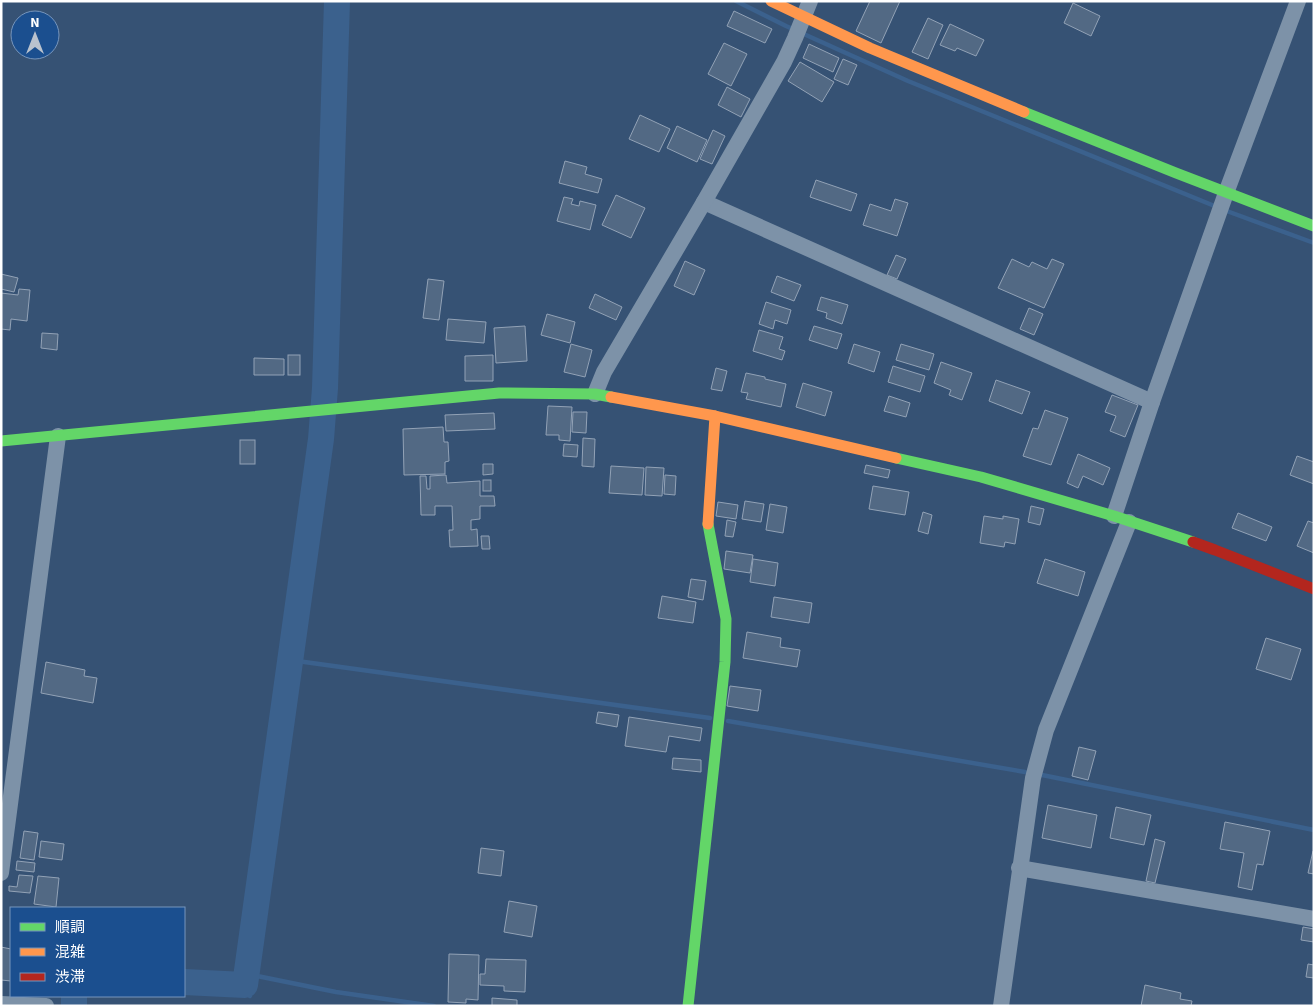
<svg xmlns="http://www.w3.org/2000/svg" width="1315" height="1007" viewBox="0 0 1315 1007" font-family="'Source Sans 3','Noto Sans JP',sans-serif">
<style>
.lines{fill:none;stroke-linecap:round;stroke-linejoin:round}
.stream{stroke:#3b618d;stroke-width:4.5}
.river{stroke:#3b618d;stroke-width:26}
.building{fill:#526984;stroke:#92a2b6}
.street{stroke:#7d92a8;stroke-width:16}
.fast{stroke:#63d668;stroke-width:11}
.slow{stroke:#ff974d;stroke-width:11}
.jam{stroke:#b3261e;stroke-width:11}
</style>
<rect width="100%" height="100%" fill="#365274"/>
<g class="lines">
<g class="stream">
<path d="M736 1 786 26 908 81 1217 207"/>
<path d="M1224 210 1314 243"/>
<path d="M290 660 710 718"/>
<path d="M728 721 1025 772"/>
<path d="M1042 775 1314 830"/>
<path d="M247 974 336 992 434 1006"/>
<path d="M245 985 250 996"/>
</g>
<g class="river">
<path d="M184 982 245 985 321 439 325 388 337 1"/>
<path d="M74 996V1006"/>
</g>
</g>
<g class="building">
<path d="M870 1H900L881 43 856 31Z"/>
<path d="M1073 3 1100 16 1091 36 1064 23Z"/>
<path d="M734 11 772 29 765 43 727 26Z"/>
<path d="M928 18 943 25 928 59 912 52Z"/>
<path d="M950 24 984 40 976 56 957 48 955 51 940 45Z"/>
<path d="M724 43 747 54 731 86 708 74Z"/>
<path d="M809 44 839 58 833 72 803 58Z"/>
<path d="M843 59 857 65 848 85 834 79Z"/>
<path d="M800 62 834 82 822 102 788 81Z"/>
<path d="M727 87 750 99 741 117 718 105Z"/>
<path d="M640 115 670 129 659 152 629 139Z"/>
<path d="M677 126 707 140 697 162 667 148Z"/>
<path d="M713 130 725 136 712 164 700 159Z"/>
<path d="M565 161 587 167 585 174 602 179 598 193 559 183Z"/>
<path d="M816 180 857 194 851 211 810 197Z"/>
<path d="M616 195 645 208 631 238 602 225Z"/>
<path d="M564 197 573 199 571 204 579 206 580 201 596 205 590 230 557 221Z"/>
<path d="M895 199 908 203 897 236 863 225 870 204 891 211Z"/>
<path d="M896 255 906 259 897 279 887 275Z"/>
<path d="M1012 259 1029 267 1032 262 1047 269 1052 259 1064 264 1044 308 998 288Z"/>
<path d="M685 261 705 270 694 295 674 286Z"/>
<path d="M1 274 18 278 14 292 1 289Z"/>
<path d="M777 276 801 285 794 301 771 292Z"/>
<path d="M428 279 444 281 439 320 423 318Z"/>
<path d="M19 289 30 290 27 321 11 319 10 330 1 329V293L18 295Z"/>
<path d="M595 294 622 307 616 320 589 308Z"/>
<path d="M821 297 848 305 842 324 826 318 827 313 817 310Z"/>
<path d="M766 302 791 310 787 324 775 320 773 329 759 324Z"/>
<path d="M1029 308 1043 314 1034 335 1020 329Z"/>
<path d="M547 314 575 322 570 343 541 335Z"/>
<path d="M448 319 486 322 484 343 446 340Z"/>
<path d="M525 326 527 361 496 363 494 328Z"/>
<path d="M814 326 842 334 837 349 809 340Z"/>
<path d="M759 330 783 337 779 349 785 351 782 360 753 351Z"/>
<path d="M42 333 58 334 57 350 41 348Z"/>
<path d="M571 344 592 350 585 377 564 372Z"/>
<path d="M854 344 880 352 874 372 848 363Z"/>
<path d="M901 344 934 354 929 370 896 360Z"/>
<rect x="288" y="355" width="12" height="20"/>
<path d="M493 355V381H465V356Z"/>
<path d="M254 358 284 359V375H254Z"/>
<path d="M941 362 972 373 962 400 949 395 951 390 934 383Z"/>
<path d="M893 366 925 376 920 392 888 382Z"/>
<path d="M716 368 727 371 722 391 711 389Z"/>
<path d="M746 373 765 377V379L786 384 781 407 746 399 748 393 741 392Z"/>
<path d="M996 380 1030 392 1022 414 989 401Z"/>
<path d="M803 383 832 392 825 416 796 407Z"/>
<path d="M1112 395 1138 405 1125 437 1110 431 1116 416 1105 412Z"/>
<path d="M889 396 910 403 906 417 884 411Z"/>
<path d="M548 406 572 407 570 441 559 440V435H546Z"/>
<path d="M1045 410 1068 418 1051 465 1023 456 1033 428 1038 429Z"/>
<path d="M573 412H587L586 433 572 432Z"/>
<path d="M494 413 495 429 446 431 445 415Z"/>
<path d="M443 427 444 442H448L449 461 445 462V474L404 475 403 429Z"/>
<path d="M583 438 595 439 594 467 582 466Z"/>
<rect x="240" y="440" width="15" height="24"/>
<path d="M564 444 578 445 577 457 563 456Z"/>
<path d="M1078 454 1110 468 1103 485 1083 476 1078 488 1067 483Z"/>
<path d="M1297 456 1314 462V484L1290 475Z"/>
<path d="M483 464H493V474L483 475Z"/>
<path d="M866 465 890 470 888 478 864 473Z"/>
<path d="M611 466 644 468 642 495 609 493Z"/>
<path d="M646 467 664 468 662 496 645 495Z"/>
<path d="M446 475 447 483 480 481V496H494L495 506H480V519L471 520V530L477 529 478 546 450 547 449 530H453L452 506H435V515H421L420 476H426L427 489H430V476Z"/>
<path d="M665 475 676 476 675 495 664 494Z"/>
<rect x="483" y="480" width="8" height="11"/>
<path d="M873 486 909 492 905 515 869 509Z"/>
<path d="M745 501 764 504 761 522 742 519Z"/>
<path d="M718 502 738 505 736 519 716 516Z"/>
<path d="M770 504 787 507 783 533 766 530Z"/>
<path d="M1031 506 1044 509 1040 525 1028 522Z"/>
<path d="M923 512 932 515 928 534 918 531Z"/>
<path d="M1238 513 1272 527 1266 541 1232 528Z"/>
<path d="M984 516 1003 519V516L1019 519 1015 544 1005 542 1004 547 980 543Z"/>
<path d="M727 520 736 522 733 537 725 536Z"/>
<path d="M1308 521 1314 523V553L1297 546Z"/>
<path d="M481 536H489L490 549H482Z"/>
<path d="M726 551 753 555 750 573 724 569Z"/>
<path d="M753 559 778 563 775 586 750 582Z"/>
<path d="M1045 559 1085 572 1078 596 1037 583Z"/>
<path d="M691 579 706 581 703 600 688 597Z"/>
<path d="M662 596 696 602 693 623 658 618Z"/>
<path d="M774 597 812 603 809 623 771 617Z"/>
<path d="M747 632 781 638 780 647 800 650 797 667 743 658Z"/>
<path d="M1266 638 1301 649 1291 680 1256 669Z"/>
<path d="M46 662 85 670 84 676 97 678 93 703 41 693Z"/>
<path d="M730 686 761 690 758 711 727 706Z"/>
<path d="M598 712 619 715 617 727 596 723Z"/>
<path d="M629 717 702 728 700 741 669 736 666 752 625 746Z"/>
<path d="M1079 747 1096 751 1088 780 1072 776Z"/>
<path d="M673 758 701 760V772L672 769Z"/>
<path d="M1048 805 1097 815 1091 848 1042 838Z"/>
<path d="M1116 807 1151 815 1144 845 1110 838Z"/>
<path d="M1225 822 1270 831 1263 865 1257 864 1252 890 1238 887 1244 853 1220 849Z"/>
<path d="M24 831 38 833 34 860 20 858Z"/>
<path d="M1155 839 1165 842 1155 883 1146 881Z"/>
<path d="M41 841 64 844 62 860 39 857Z"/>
<path d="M481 848 504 851 501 876 478 873Z"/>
<path d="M1313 851H1314V874L1308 873Z"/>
<path d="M17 861 35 863 34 872 16 870Z"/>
<path d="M19 875 33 876 30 893 9 891V886L17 887Z"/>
<path d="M38 876 59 878 56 907 34 904Z"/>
<path d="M509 901 537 906 532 937 504 932Z"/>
<path d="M1303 927 1314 929V942L1301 940Z"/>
<path d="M1 947 11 949V981L1 980Z"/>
<path d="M449 954 479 955 478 1000 466 999V1003L448 1002Z"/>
<path d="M486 959 526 960 525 992 504 991V986L480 985V974H485Z"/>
<path d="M1308 964 1314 965V978L1306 977Z"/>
<path d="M1145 985 1181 993 1180 999 1192 1001 1191 1006H1141Z"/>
<path d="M492 998 517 1000V1006H492Z"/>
</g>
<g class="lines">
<g class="street">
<path d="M704 202 1152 402"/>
<path d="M595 394 604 372 704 202 784 62 795 38 810 1"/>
<path d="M1114 516 1152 402 1226 193 1298 1"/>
<path d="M1019 868 1314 919"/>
<path d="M1 873 58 436"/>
<path d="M1 1004 46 1006"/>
<path d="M1001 1006 1033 778 1046 730 1129 522"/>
</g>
<g class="fast">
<path d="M1024 112 1176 173 1314 226"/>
<path d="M1 441 499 393 595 394 611 397"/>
<path d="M896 458 981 477 1114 516 1193 542"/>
<path d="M688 1006 725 662 726 619 708 524"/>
</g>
<g class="slow">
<path d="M771 1 870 48 1024 112"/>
<path d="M611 397 715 416 896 458"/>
<path d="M708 524 715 416"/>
</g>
<path class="jam" d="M1193 542 1215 550 1314 589"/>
</g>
<rect width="1315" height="1007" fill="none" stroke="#ffffff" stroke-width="5"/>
<rect x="10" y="907" width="175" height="90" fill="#1b4f8f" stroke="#7695bc"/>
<rect x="20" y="923" width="25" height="8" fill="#63d668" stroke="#7695bc"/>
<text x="55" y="932" font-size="15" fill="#ffffff">順調</text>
<rect x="20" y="948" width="25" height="8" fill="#ff974d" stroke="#7695bc"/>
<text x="55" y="957" font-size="15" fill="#ffffff">混雑</text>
<rect x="20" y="973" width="25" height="8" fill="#b3261e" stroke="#7695bc"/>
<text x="55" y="982" font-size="15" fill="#ffffff">渋滞</text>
<g transform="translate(35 35)"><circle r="24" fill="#1b4f8f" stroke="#7695bc"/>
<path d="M0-4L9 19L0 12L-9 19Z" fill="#b9c2ce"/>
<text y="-8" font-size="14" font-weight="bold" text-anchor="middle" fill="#ffffff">N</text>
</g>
</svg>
